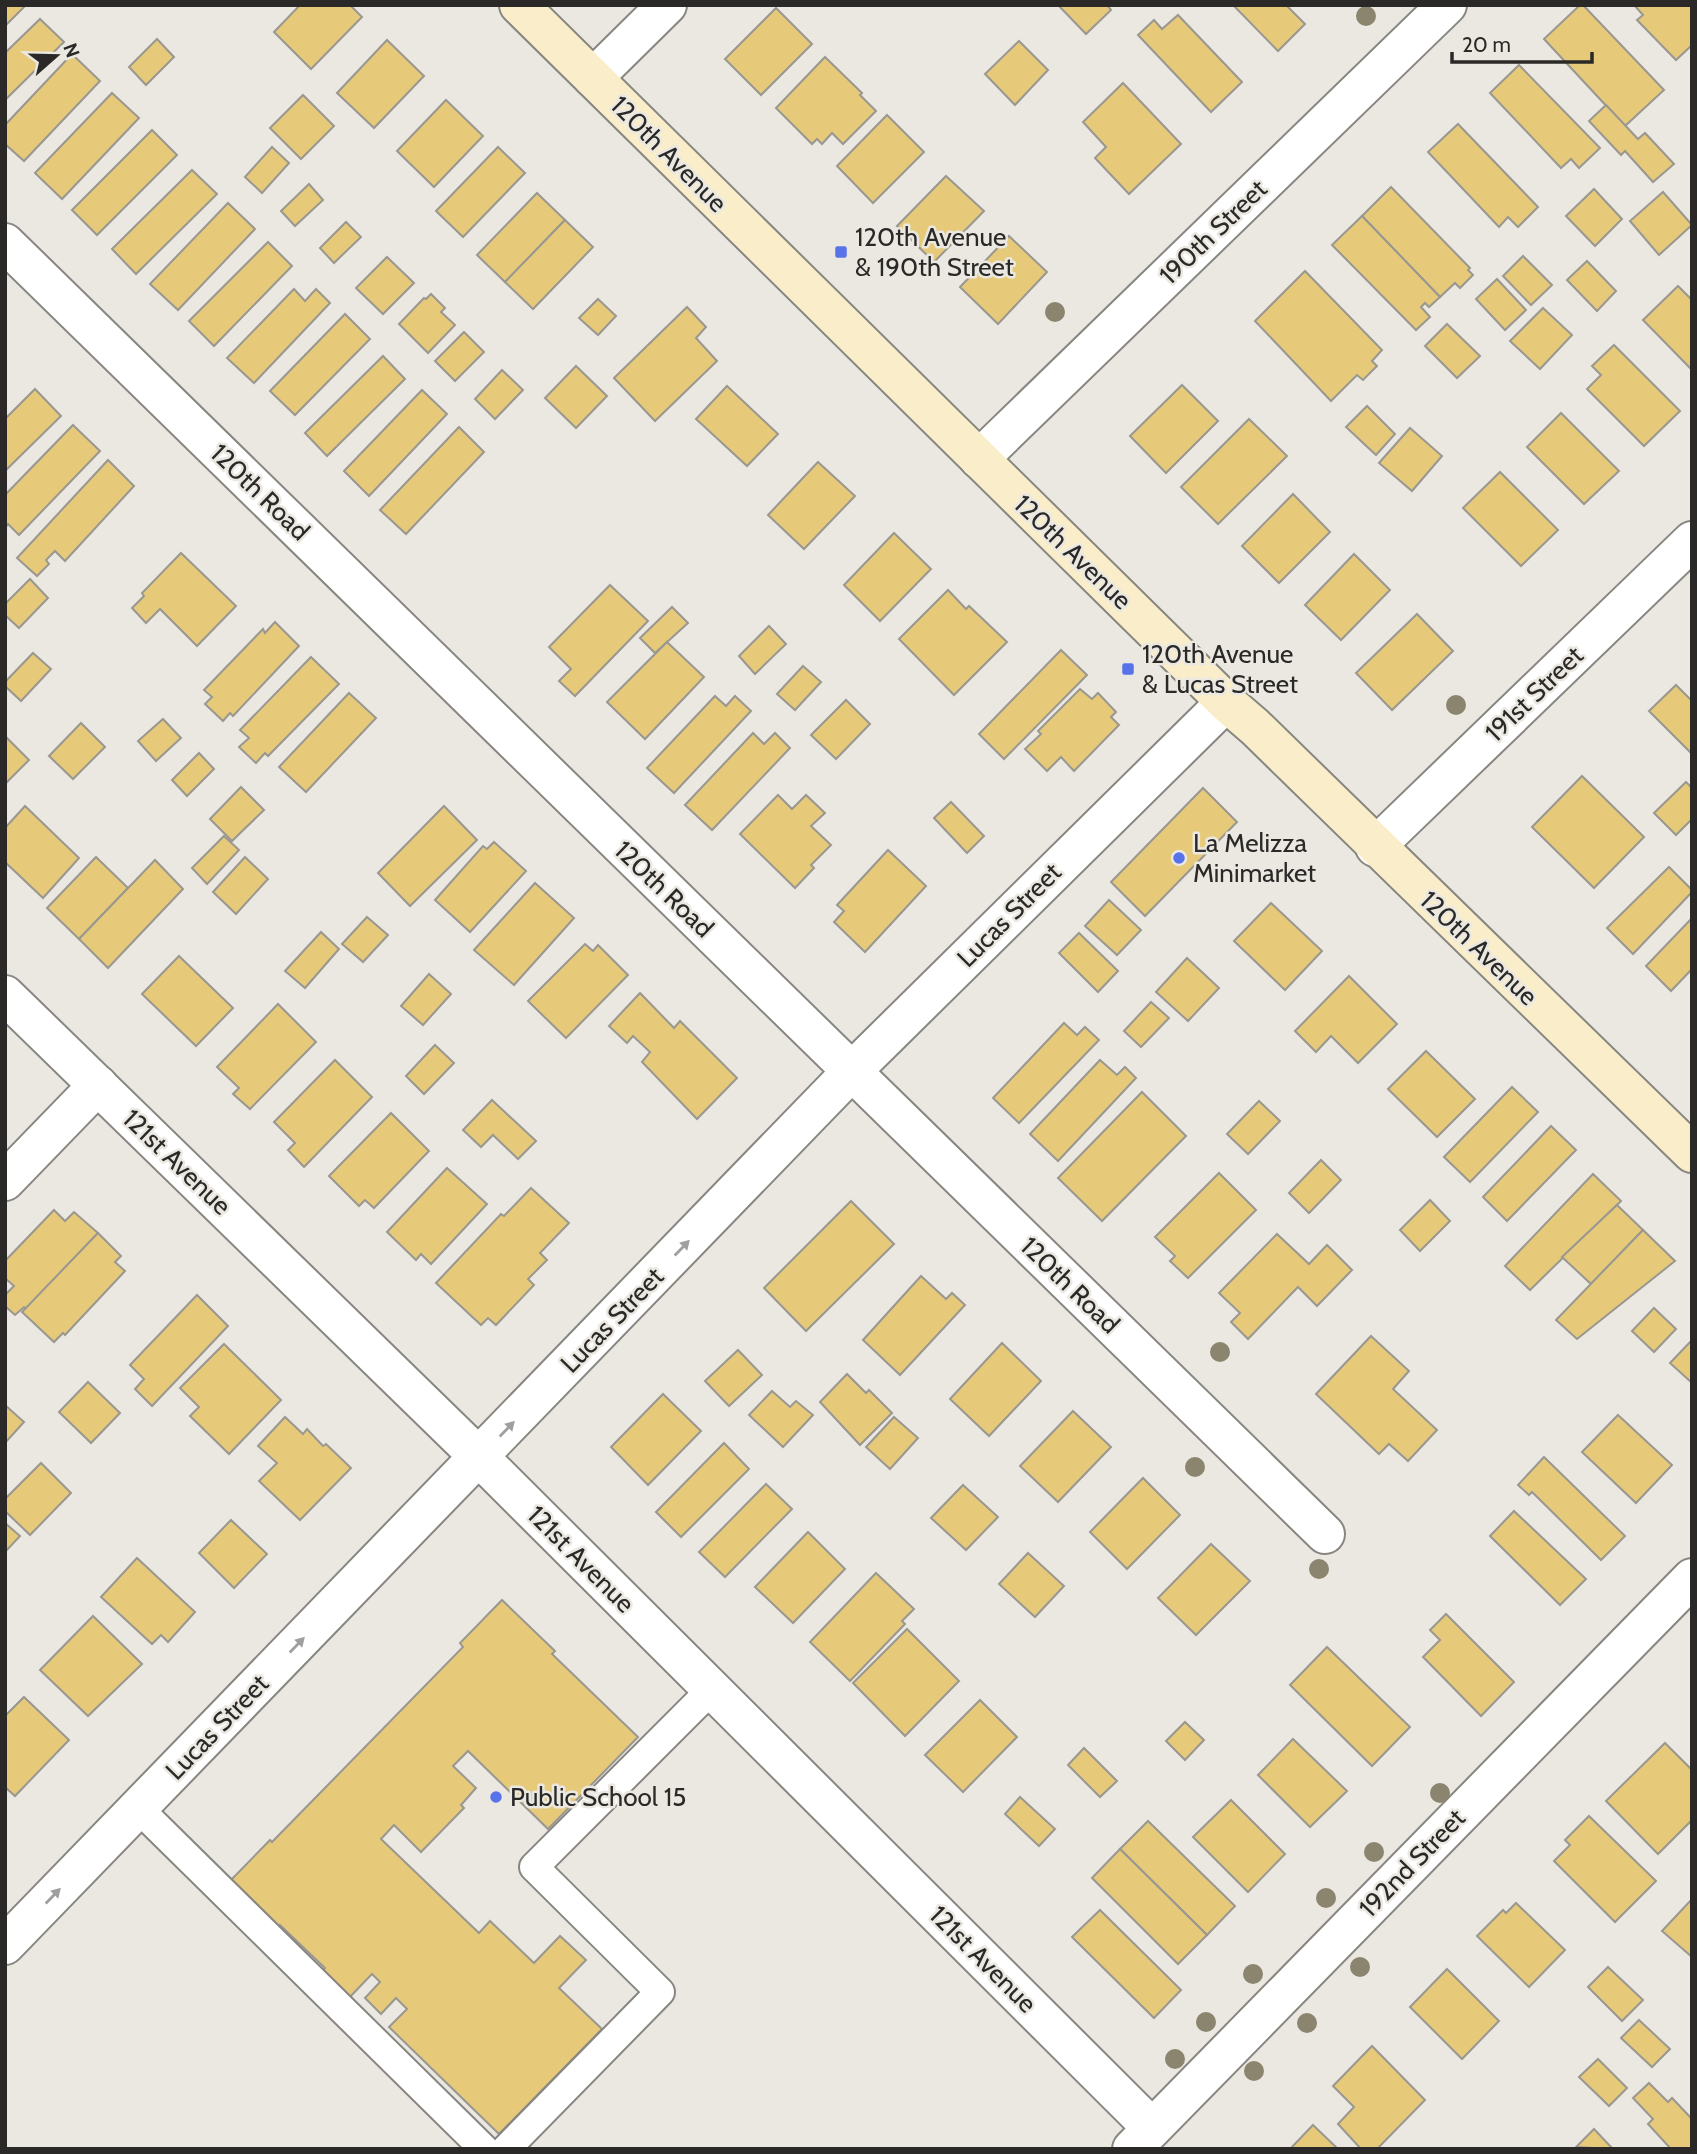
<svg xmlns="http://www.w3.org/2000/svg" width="1697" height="2154" viewBox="0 0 1697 2154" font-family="Cabin,sans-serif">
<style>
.building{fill:#e6ca7a;stroke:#999790;stroke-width:2}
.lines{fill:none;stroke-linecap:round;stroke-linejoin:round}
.lane-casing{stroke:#888680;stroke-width:32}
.street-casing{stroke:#888680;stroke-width:42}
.secondary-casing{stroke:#888680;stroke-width:42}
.lane{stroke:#fff;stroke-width:28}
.street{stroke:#fff;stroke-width:38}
.secondary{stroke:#faeeca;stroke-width:38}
.tree{fill:#8b846e}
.oneway{fill:#9f9f9e}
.poi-dot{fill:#5873e9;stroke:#eae8e1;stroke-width:2.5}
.labels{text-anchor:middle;stroke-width:5;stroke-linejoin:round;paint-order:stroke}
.street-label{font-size:26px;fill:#2a2927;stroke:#eae8e1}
.poi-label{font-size:26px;fill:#2a2927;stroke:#eae8e1;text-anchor:start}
</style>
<rect width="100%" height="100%" fill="#eae8e1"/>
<g class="building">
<path d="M5 5H26L5 26Z"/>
<path d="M300 5H350L362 17 311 69 274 32Z"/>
<path d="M1058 5H1107L1111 10 1086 34Z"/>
<path d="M1233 5H1286L1305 24 1278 51Z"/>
<path d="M1580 5H1583L1664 90 1625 126 1544 39Z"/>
<path d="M1634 5H1692V45L1676 60 1637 20 1643 15Z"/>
<path d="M776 8 812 44 761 95 725 59Z"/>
<path d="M1178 15 1242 82 1211 112 1138 35 1154 20 1162 29Z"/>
<path d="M40 19 64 42 5 100V53Z"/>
<path d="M157 39 174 57 146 85 129 67Z"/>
<path d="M387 40 424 76 374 128 337 93Z"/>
<path d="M1019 41 1048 70 1015 105 985 74Z"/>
<path d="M72 54 100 81 24 161 5 144V125Z"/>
<path d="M825 57 862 93 860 95 876 111 843 144 832 133 822 144 817 139 812 144 776 108Z"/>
<path d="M1519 65 1600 148 1579 168 1571 159 1561 168 1490 93Z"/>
<path d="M1123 83 1181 144 1129 194 1095 158 1106 147 1083 122Z"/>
<path d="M112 93 139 118 62 199 35 173Z"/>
<path d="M303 95 334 126 301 159 270 128Z"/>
<path d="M446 100 483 136 434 187 397 151Z"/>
<path d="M1606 105 1638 139 1645 133 1674 164 1653 182 1625 151 1621 155 1589 121Z"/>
<path d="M887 115 924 152 873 203 837 166Z"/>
<path d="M1458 124 1538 207 1518 227 1508 217 1499 227 1428 152Z"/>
<path d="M152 130 177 155 97 235 72 210Z"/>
<path d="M272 147 289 163 262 193 245 177Z"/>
<path d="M498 147 525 173 463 237 436 211Z"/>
<path d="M192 170 217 194 136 274 112 249Z"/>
<path d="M946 176 984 211 934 262 897 226Z"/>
<path d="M309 184 323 200 295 226 281 211Z"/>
<path d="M1391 187 1470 268 1468 270 1473 275 1460 288 1455 283 1440 297 1362 216Z"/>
<path d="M1594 189 1622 219 1595 246 1566 216Z"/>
<path d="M1663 192 1692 225 1659 255 1630 221Z"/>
<path d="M537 193 565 220 505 282 477 255Z"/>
<path d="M228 203 255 229 178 310 150 284Z"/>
<path d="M1362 216 1440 297 1429 307 1425 303 1421 307 1430 317 1416 330 1332 245Z"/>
<path d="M565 220 593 247 533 309 505 282Z"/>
<path d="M346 222 361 237 334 263 320 248Z"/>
<path d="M1009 236 1047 272 998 324 960 287Z"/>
<path d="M268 242 292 266 214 346 189 321Z"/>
<path d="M1523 256 1552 285 1531 305 1503 276Z"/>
<path d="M387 257 414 283 383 314 356 288Z"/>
<path d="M1587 261 1616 291 1597 311 1567 280Z"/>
<path d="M1305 271 1382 350 1372 361 1377 366 1363 380 1357 375 1331 401 1255 321Z"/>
<path d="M1497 279 1526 310 1505 330 1476 299Z"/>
<path d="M1678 286 1692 300V370L1643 320Z"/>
<path d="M294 289 305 301 316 289 330 303 254 383 227 358Z"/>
<path d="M431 294 445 308 441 312 455 325 428 353 399 324 424 298 426 299Z"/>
<path d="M598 299 616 316 598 335 579 318Z"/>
<path d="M687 307 706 327 696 338 717 361 655 421 614 378Z"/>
<path d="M1543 308 1572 335 1540 369 1510 341Z"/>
<path d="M345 314 370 339 295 415 270 391Z"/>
<path d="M1447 324 1480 356 1457 378 1425 346Z"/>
<path d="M464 332 484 352 455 381 435 361Z"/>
<path d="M1614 345 1680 411 1644 446 1587 389 1601 375 1592 366Z"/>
<path d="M383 356 405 379 327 456 305 433Z"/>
<path d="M576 366 607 396 576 428 545 398Z"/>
<path d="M502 370 523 390 495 419 475 399Z"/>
<path d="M1182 385 1218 421 1166 473 1130 436Z"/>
<path d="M727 386 778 434 747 466 696 419Z"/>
<path d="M35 389 61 416 5 471V419Z"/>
<path d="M422 390 447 414 369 496 344 471Z"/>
<path d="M1367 406 1395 434 1376 455 1346 427Z"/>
<path d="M1561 413 1619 471 1584 504 1527 447Z"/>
<path d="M1249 419 1287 456 1218 524 1181 487Z"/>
<path d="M73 425 100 451 19 535 8 524 5 528V495Z"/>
<path d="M459 427 484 452 406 534 380 510Z"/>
<path d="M1410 428 1442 456 1412 491 1379 463Z"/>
<path d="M108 460 134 486 65 561 55 551 46 560 49 564 37 576 17 558Z"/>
<path d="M818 462 855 496 804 549 768 515Z"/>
<path d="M1500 472 1558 530 1521 566 1463 508Z"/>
<path d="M1293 494 1330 532 1279 583 1242 546Z"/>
<path d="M894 533 931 569 880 621 844 585Z"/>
<path d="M181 553 236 606 197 646 160 609 146 623 132 608 144 596 142 593Z"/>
<path d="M1354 554 1390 590 1341 640 1305 605Z"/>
<path d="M30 579 48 598 19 628 5 615V604Z"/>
<path d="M610 585 648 621 575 696 559 681 571 669 549 647Z"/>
<path d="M948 590 966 609 969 606 1007 642 954 695 899 639Z"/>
<path d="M672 607 688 623 655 653 640 638Z"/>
<path d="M1417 614 1453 651 1392 710 1356 673Z"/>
<path d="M275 622 299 646 233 716 230 713 223 721 205 704 212 697 204 690 263 629 265 633Z"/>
<path d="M769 626 786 644 755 674 739 656Z"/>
<path d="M667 642 704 677 645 739 607 702Z"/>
<path d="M1061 650 1087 675 1004 759 979 734Z"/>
<path d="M33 653 51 669 21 701 5 686V682Z"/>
<path d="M311 657 339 684 268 756 265 753 256 763 239 747 249 738 240 730Z"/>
<path d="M803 666 821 682 795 710 777 694Z"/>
<path d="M1676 685 1692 701V754L1649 711Z"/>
<path d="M1080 689 1092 699 1098 693 1116 712 1111 717 1119 725 1074 771 1061 757 1047 771 1025 749 1041 734 1038 731Z"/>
<path d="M349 693 376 718 306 792 279 767Z"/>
<path d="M715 696 726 706 735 696 751 711 674 793 647 768Z"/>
<path d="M846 700 870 724 836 759 811 735Z"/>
<path d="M163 719 181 738 156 761 138 741Z"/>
<path d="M81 723 105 747 73 779 49 756Z"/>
<path d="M753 733 764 744 775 733 790 748 712 830 685 805Z"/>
<path d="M5 736 29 760 5 784Z"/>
<path d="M199 753 214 769 187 796 172 780Z"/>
<path d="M1582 776 1644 837 1594 888 1532 827Z"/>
<path d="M1686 782 1692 788V819L1676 835 1654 813Z"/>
<path d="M241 787 264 810 232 841 210 819Z"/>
<path d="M1203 788 1237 822 1145 916 1111 882Z"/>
<path d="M778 795 792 809 806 795 825 813 811 826 831 845 811 865 814 868 795 888 740 834Z"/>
<path d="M951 802 984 836 967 853 934 818Z"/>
<path d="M25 806 79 858 43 898 5 862V828Z"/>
<path d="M444 806 477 840 410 906 378 873Z"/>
<path d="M224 836 239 850 207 884 192 868Z"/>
<path d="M494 842 526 871 470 932 435 900 483 846 487 849Z"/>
<path d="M888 850 926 886 865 952 834 922 844 911 837 905Z"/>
<path d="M96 857 128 888 79 939 47 908Z"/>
<path d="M245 857 268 879 236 914 213 892Z"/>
<path d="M155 860 183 889 108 968 79 939Z"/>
<path d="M1669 867 1692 890V892L1633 954 1607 928Z"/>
<path d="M535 883 574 918 514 985 474 950Z"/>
<path d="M1109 900 1141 930 1117 955 1085 926Z"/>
<path d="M1271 903 1322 951 1285 990 1234 941Z"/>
<path d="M367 917 388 935 363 962 342 944Z"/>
<path d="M1692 918V969L1671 991 1646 966Z"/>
<path d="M321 932 339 949 305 988 285 971Z"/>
<path d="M1079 933 1118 971 1098 992 1059 953Z"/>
<path d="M585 944 593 951 598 945 628 975 566 1038 528 1001Z"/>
<path d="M179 956 233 1008 196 1046 142 994Z"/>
<path d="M1187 958 1219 988 1188 1021 1156 992Z"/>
<path d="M429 974 451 994 423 1025 401 1006Z"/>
<path d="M1349 976 1397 1024 1358 1063 1331 1036 1316 1052 1295 1031Z"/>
<path d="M640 993 674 1028 680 1021 737 1078 697 1119 642 1062 650 1052 633 1036 627 1043 609 1026Z"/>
<path d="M1151 1002 1169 1018 1141 1047 1124 1031Z"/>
<path d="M278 1004 316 1042 250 1109 233 1094 239 1088 217 1067Z"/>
<path d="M1064 1023 1077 1035 1085 1027 1099 1040 1019 1123 993 1098Z"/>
<path d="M435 1045 454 1063 424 1094 406 1076Z"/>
<path d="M1426 1051 1475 1099 1437 1137 1388 1089Z"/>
<path d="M335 1060 372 1097 304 1167 288 1150 295 1143 274 1122Z"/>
<path d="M1100 1060 1117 1075 1125 1067 1136 1078 1058 1161 1030 1134Z"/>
<path d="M1512 1087 1538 1112 1470 1182 1444 1157Z"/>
<path d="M1142 1092 1186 1136 1102 1221 1058 1178Z"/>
<path d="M492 1100 536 1141 518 1159 493 1135 481 1147 463 1130Z"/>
<path d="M1259 1101 1280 1121 1248 1154 1227 1134Z"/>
<path d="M391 1113 429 1151 374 1208 365 1200 359 1206 329 1176Z"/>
<path d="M1551 1126 1576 1150 1507 1221 1483 1197Z"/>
<path d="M1321 1160 1341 1180 1309 1213 1289 1193Z"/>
<path d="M447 1168 487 1204 431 1264 421 1254 416 1260 387 1232Z"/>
<path d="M1219 1173 1256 1210 1188 1278 1170 1261 1175 1256 1155 1237Z"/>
<path d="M1593 1174 1621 1201 1530 1290 1505 1266Z"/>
<path d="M531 1188 569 1223 540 1253 547 1260 528 1279 534 1285 496 1325 488 1318 481 1325 436 1283 501 1214 504 1216Z"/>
<path d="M1430 1200 1450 1221 1420 1251 1400 1230Z"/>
<path d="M851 1201 894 1244 806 1331 764 1288Z"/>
<path d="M1617 1205 1643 1230 1591 1284 1562 1257Z"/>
<path d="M54 1210 65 1221 74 1212 98 1233 26 1309 24 1307 15 1315 5 1306V1295L14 1286 5 1278V1261Z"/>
<path d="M1643 1230 1675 1261 1577 1339 1556 1320Z"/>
<path d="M98 1233 121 1256 115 1262 125 1271 65 1335 63 1333 54 1342 22 1312Z"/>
<path d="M1277 1234 1309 1264 1327 1245 1352 1270 1317 1306 1298 1287 1248 1339 1231 1322 1240 1313 1219 1293Z"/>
<path d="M921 1276 946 1299 952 1293 965 1305 900 1375 863 1340Z"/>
<path d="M197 1295 228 1326 152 1406 135 1389 144 1379 130 1365Z"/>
<path d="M1654 1308 1676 1329 1654 1352 1632 1331Z"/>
<path d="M1371 1336 1409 1371 1393 1389 1437 1430 1408 1461 1389 1444 1379 1454 1316 1394Z"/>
<path d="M1692 1340V1383L1670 1363Z"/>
<path d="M1002 1343 1041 1381 989 1436 950 1399Z"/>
<path d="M224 1344 281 1400 229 1454 190 1416 199 1407 180 1388Z"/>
<path d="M738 1350 762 1375 729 1406 705 1381Z"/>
<path d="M847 1374 866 1393 869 1390 892 1413 860 1445 820 1402Z"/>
<path d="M88 1382 120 1413 91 1443 59 1412Z"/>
<path d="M772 1391 790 1407 796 1401 813 1415 783 1447 749 1415Z"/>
<path d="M663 1394 701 1431 648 1485 611 1447Z"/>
<path d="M5 1405 24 1422 5 1443Z"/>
<path d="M1073 1411 1111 1447 1058 1502 1020 1466Z"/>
<path d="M1618 1415 1672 1465 1636 1503 1582 1452Z"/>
<path d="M285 1417 303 1434 307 1429 323 1446 326 1444 351 1468 300 1520 259 1481 277 1463 258 1446Z"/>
<path d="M894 1417 918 1438 890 1469 866 1447Z"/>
<path d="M724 1443 749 1469 681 1537 656 1512Z"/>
<path d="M1544 1457 1625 1536 1601 1560 1532 1492 1529 1495 1518 1485Z"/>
<path d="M41 1463 71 1493 30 1535 5 1511V1499Z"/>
<path d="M1143 1478 1180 1515 1127 1569 1090 1532Z"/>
<path d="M766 1484 792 1509 725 1577 699 1552Z"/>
<path d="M963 1485 998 1517 966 1550 931 1518Z"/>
<path d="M1514 1511 1586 1579 1560 1605 1490 1536Z"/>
<path d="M231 1520 267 1554 234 1588 199 1553Z"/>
<path d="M5 1523 20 1536 5 1552Z"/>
<path d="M808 1532 845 1569 793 1623 755 1587Z"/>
<path d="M1211 1544 1250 1581 1196 1635 1158 1598Z"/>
<path d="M1028 1553 1064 1586 1035 1617 999 1584Z"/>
<path d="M137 1558 195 1612 168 1642 161 1635 152 1644 101 1597Z"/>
<path d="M876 1573 914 1609 902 1621 905 1624 850 1681 810 1642Z"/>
<path d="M502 1600 555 1651 552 1654 638 1737 548 1829 468 1751 453 1766 476 1788 461 1805 464 1808 421 1852 394 1825 381 1839 479 1933 490 1921 534 1963 560 1936 586 1960 559 1988 602 2029 499 2134 389 2027 407 2009 396 1998 381 2014 365 1998 380 1982 372 1974 346 2001 319 1974 325 1968 280 1925 278 1928 230 1881 270 1840 272 1842 463 1647 460 1643Z"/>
<path d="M1446 1614 1514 1682 1481 1716 1423 1657 1440 1640 1430 1630Z"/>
<path d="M93 1616 142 1664 88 1716 40 1670Z"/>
<path d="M907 1629 959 1681 905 1736 853 1683Z"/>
<path d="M1327 1647 1410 1727 1372 1766 1290 1685Z"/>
<path d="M24 1697 69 1740 15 1796 5 1787V1716Z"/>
<path d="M980 1700 1017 1737 963 1792 925 1755Z"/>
<path d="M1185 1722 1204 1740 1185 1760 1166 1741Z"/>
<path d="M1293 1739 1347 1791 1310 1827 1258 1775Z"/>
<path d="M1665 1743 1692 1770V1820L1658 1854 1606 1801Z"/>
<path d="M1084 1748 1117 1781 1100 1797 1068 1765Z"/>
<path d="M1020 1797 1055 1829 1039 1846 1005 1814Z"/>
<path d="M1231 1800 1285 1854 1248 1892 1193 1837Z"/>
<path d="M1589 1816 1656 1881 1615 1922 1554 1861 1570 1845 1565 1840Z"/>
<path d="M1148 1821 1235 1906 1207 1935 1120 1849Z"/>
<path d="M1120 1849 1207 1935 1178 1964 1092 1878Z"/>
<path d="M1692 1899V1957L1662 1931Z"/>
<path d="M1516 1903 1565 1950 1529 1987 1477 1936 1503 1910 1506 1913Z"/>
<path d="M1100 1910 1181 1990 1154 2018 1072 1937Z"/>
<path d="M1608 1967 1643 2000 1622 2021 1588 1987Z"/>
<path d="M1447 1969 1499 2021 1462 2059 1410 2007Z"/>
<path d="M1639 2020 1670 2049 1652 2067 1621 2038Z"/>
<path d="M1372 2046 1425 2100 1377 2149H1361L1338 2124 1354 2107 1333 2086Z"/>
<path d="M1598 2059 1627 2088 1609 2106 1579 2077Z"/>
<path d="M1649 2083 1668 2102 1672 2098 1692 2119V2149H1671L1648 2124 1653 2119 1633 2098Z"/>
<path d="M1313 2125 1338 2149H1290Z"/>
<path d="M1594 2129 1613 2149 1576 2147Z"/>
</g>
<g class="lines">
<g class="lane-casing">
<g id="lane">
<path d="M138 1808 484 2149"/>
<path d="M506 2149 660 1992 534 1867 712 1689"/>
</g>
</g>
<g class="street-casing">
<g id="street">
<path d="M593 78 667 5"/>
<path d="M5 243 1325 1534"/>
<path d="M979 459 1447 5"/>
<path d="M1375 847 1692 541"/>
<path d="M5 995 479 1457 1152 2128"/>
<path d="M5 1181 98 1085"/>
<path d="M5 1945 851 1072 1226 702"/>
<path d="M1132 2149 1692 1578"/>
</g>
</g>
<g class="secondary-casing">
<path id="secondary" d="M519 5 1226 702 1255 727 1692 1153"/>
</g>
<use href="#lane" class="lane"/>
<use href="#street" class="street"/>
<use href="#secondary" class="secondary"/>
</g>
<g class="tree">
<circle cx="1366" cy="16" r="10"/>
<circle cx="1055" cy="312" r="10"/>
<circle cx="1456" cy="705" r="10"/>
<circle cx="1220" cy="1352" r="10"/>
<circle cx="1195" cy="1467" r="10"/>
<circle cx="1319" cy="1569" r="10"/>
<circle cx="1440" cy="1793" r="10"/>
<circle cx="1374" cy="1852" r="10"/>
<circle cx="1326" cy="1898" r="10"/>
<circle cx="1360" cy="1967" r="10"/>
<circle cx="1253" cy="1974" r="10"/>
<circle cx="1206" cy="2022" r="10"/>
<circle cx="1307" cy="2023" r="10"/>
<circle cx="1175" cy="2059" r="10"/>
<circle cx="1254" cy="2071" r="10"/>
</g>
<defs><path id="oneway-solid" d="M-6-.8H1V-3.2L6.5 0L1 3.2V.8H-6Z" transform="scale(1.75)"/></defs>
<g class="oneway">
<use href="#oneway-solid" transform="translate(682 1248) rotate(-46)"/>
<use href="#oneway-solid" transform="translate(507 1429) rotate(-46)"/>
<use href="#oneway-solid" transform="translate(297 1645) rotate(-46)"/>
<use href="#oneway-solid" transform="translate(53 1896) rotate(-46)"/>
</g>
<g class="poi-dot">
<rect x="834" y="245" width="14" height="14" rx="3.5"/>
<rect x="1121" y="662" width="14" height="14" rx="3.5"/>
<circle cx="1179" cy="858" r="7"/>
<circle cx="496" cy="1797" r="7"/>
</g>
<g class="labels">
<g class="street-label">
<text transform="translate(669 154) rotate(45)" y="9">120th Avenue</text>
<text transform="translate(1213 232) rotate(-44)" y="9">190th Street</text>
<text transform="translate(260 492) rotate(44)" y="9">120th Road</text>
<text transform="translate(1073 552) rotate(44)" y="9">120th Avenue</text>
<text transform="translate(1534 694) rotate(-44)" y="9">191st Street</text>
<text transform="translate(664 889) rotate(44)" y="9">120th Road</text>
<text transform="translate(1009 915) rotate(-45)" y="9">Lucas Street</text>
<text transform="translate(1479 948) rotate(44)" y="9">120th Avenue</text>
<text transform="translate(177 1162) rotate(44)" y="9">121st Avenue</text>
<text transform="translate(1070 1285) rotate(44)" y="9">120th Road</text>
<text transform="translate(612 1320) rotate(-46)" y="9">Lucas Street</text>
<text transform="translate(581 1559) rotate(45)" y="9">121st Avenue</text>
<text transform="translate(217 1727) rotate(-46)" y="9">Lucas Street</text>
<text transform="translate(1412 1863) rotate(-46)" y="9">192nd Street</text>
<text transform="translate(983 1959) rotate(45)" y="9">121st Avenue</text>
</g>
<g class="poi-label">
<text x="855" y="246">120th Avenue<tspan x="855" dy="30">&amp; 190th Street</tspan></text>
<text x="1142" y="663">120th Avenue<tspan x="1142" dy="30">&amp; Lucas Street</tspan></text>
<text x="1193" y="852">La Melizza<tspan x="1193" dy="30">Minimarket</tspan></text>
<text x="510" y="1806">Public School 15</text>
</g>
</g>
<rect width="1697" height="2154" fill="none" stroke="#2a2927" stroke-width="14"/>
<g transform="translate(56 56) rotate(70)" stroke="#eae8e1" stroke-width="5" paint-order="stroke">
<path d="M0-5L12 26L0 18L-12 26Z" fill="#2a2927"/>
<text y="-10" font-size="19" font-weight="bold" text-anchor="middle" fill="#2a2927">N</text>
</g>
<path d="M1452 52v10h140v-10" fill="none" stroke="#2a2927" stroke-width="3.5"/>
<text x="1462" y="52" font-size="21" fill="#2a2927" stroke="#eae8e1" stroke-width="5" paint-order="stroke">20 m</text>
</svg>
